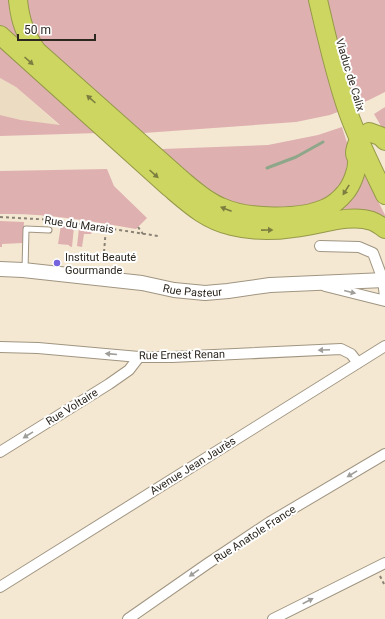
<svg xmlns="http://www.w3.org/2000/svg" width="385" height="619" font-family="Roboto,sans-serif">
  <rect width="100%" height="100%" fill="#f4e8d3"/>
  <path fill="#ecdcc1" d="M0,78l16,9 44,39 -39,-6 -21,-5z"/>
  <path fill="#dfb0b0" d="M0,0h9c0,26 11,38 26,57l-35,-29z
    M26,0h359v92l-16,8 -39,15 -34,7 -152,11 -102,-89 -9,-13z
    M0,45l99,88 -99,3v-21l21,5 39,5 -44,-38 -16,-9z
    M385,107v26l-11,-19z
    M342,127l7,22 -4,30 -8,13 -11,9 -18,5 -29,2 -27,-2 -25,-5 -50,-35 -15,-17 106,-4 50,-10z
    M107,169l7,17 33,32 -11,11c-45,-8 -90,-16 -136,-15v-43z
    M363,171l22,44v5l-55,-5z
    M0,221l24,1 -1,21 -21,1v3h-2z
    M61,225l13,2 -2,20 -3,-1v-1l-11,-1z
    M79,228l14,2 -2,4h-7l-2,13 -5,-1z"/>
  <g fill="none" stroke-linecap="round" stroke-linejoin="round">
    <path stroke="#8ea689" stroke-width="3" d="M267,168l29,-11 27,-15"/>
    <g stroke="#a09581" stroke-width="7">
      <path id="lane" d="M25,270l1,-41 23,1"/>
    </g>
    <g stroke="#a09581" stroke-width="12">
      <path id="street" d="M320,246l39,1 14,6 10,27 2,17
        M325,286l60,15
        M0,347l38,1 101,9h33l169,-8 10,5 7,9
        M0,452l109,-68 20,-14 10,-13
        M0,587l385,-241
        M128,619l79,-55 63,-42 115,-68
        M273,619l112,-56"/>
    </g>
    <g stroke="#a09581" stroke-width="16">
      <g id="secondary">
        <path id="s1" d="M0,269l23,1 119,13 32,7 31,3 23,-2 42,-6 115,-5"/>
      </g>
    </g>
    <g stroke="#959949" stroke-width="20">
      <path id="highway" d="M18,0c2,20 7,35 19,51l144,128c12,10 25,22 40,28 26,12 79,13 105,1 7,-3 14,-9 19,-15 7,-8 13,-24 12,-34 -1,-3 -2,-3 -2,-6 0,-5 3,-10 4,-15
        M318,0c9,38 17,75 30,112 10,28 24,56 37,83
        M0,35l170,153c20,17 36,32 62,38 20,5 41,5 61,2 24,-2 56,-15 79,-7 5,2 9,5 13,8
        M369,132l11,4 5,5"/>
    </g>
    <path stroke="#898173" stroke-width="2" stroke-dasharray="3 3" stroke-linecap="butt" d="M0,217l55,3 103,16
      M138,227l5,7
      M104,252l2,-24
      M380,576l5,10"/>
    <use href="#lane" stroke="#fff" stroke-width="5"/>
    <use href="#street" stroke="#fff" stroke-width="10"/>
    <use href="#secondary" stroke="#fff" stroke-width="14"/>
    <use href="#highway" stroke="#cdd660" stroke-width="18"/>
  </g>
  <defs><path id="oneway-solid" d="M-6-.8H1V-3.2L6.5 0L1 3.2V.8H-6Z"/></defs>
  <g fill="#7c7e40">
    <use href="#oneway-solid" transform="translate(29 61) rotate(42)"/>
    <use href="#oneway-solid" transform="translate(91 99) rotate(-138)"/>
    <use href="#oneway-solid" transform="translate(154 174) rotate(42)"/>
    <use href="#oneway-solid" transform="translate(346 190) rotate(122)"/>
    <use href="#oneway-solid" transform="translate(226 209) rotate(-159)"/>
    <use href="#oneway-solid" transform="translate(267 230) rotate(-1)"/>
  </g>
  <g fill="#a09e9a">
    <use href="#oneway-solid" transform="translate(350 292) rotate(14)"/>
    <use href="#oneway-solid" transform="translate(324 350) rotate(177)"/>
    <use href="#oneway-solid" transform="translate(111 354) rotate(-175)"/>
    <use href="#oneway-solid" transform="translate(28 435) rotate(148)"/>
    <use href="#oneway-solid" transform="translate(352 474) rotate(149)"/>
    <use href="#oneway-solid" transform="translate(194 573) rotate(145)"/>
    <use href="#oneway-solid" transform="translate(308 601) rotate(-27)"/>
  </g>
  <circle fill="#7564de" stroke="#fff" stroke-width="1.5" cx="57" cy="263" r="4"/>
  <g text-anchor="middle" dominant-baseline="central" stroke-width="4" stroke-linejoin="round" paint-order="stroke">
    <g font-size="11" fill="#2c271f" stroke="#fff">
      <text transform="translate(350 75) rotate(73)">Viaduc de Calix</text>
      <text transform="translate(79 225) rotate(8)">Rue du Marais</text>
      <text stroke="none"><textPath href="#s1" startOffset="194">Rue Pasteur</textPath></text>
      <text transform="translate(182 355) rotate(-1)">Rue Ernest Renan</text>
      <text transform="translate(72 407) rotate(-32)">Rue Voltaire</text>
      <text transform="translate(193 466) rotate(-32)">Avenue Jean Jaurès</text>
      <text transform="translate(255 534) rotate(-33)">Rue Anatole France</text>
    </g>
    <g font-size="11" fill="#2c271f" stroke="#fff" text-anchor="start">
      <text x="65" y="257">Institut Beauté<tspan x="65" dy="13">Gourmande</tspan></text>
    </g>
  </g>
  <path d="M18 34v6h77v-6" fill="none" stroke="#2c271f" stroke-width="2"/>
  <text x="24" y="34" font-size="12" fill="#2c271f" stroke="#ffffff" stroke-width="3" paint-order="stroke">50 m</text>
</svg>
